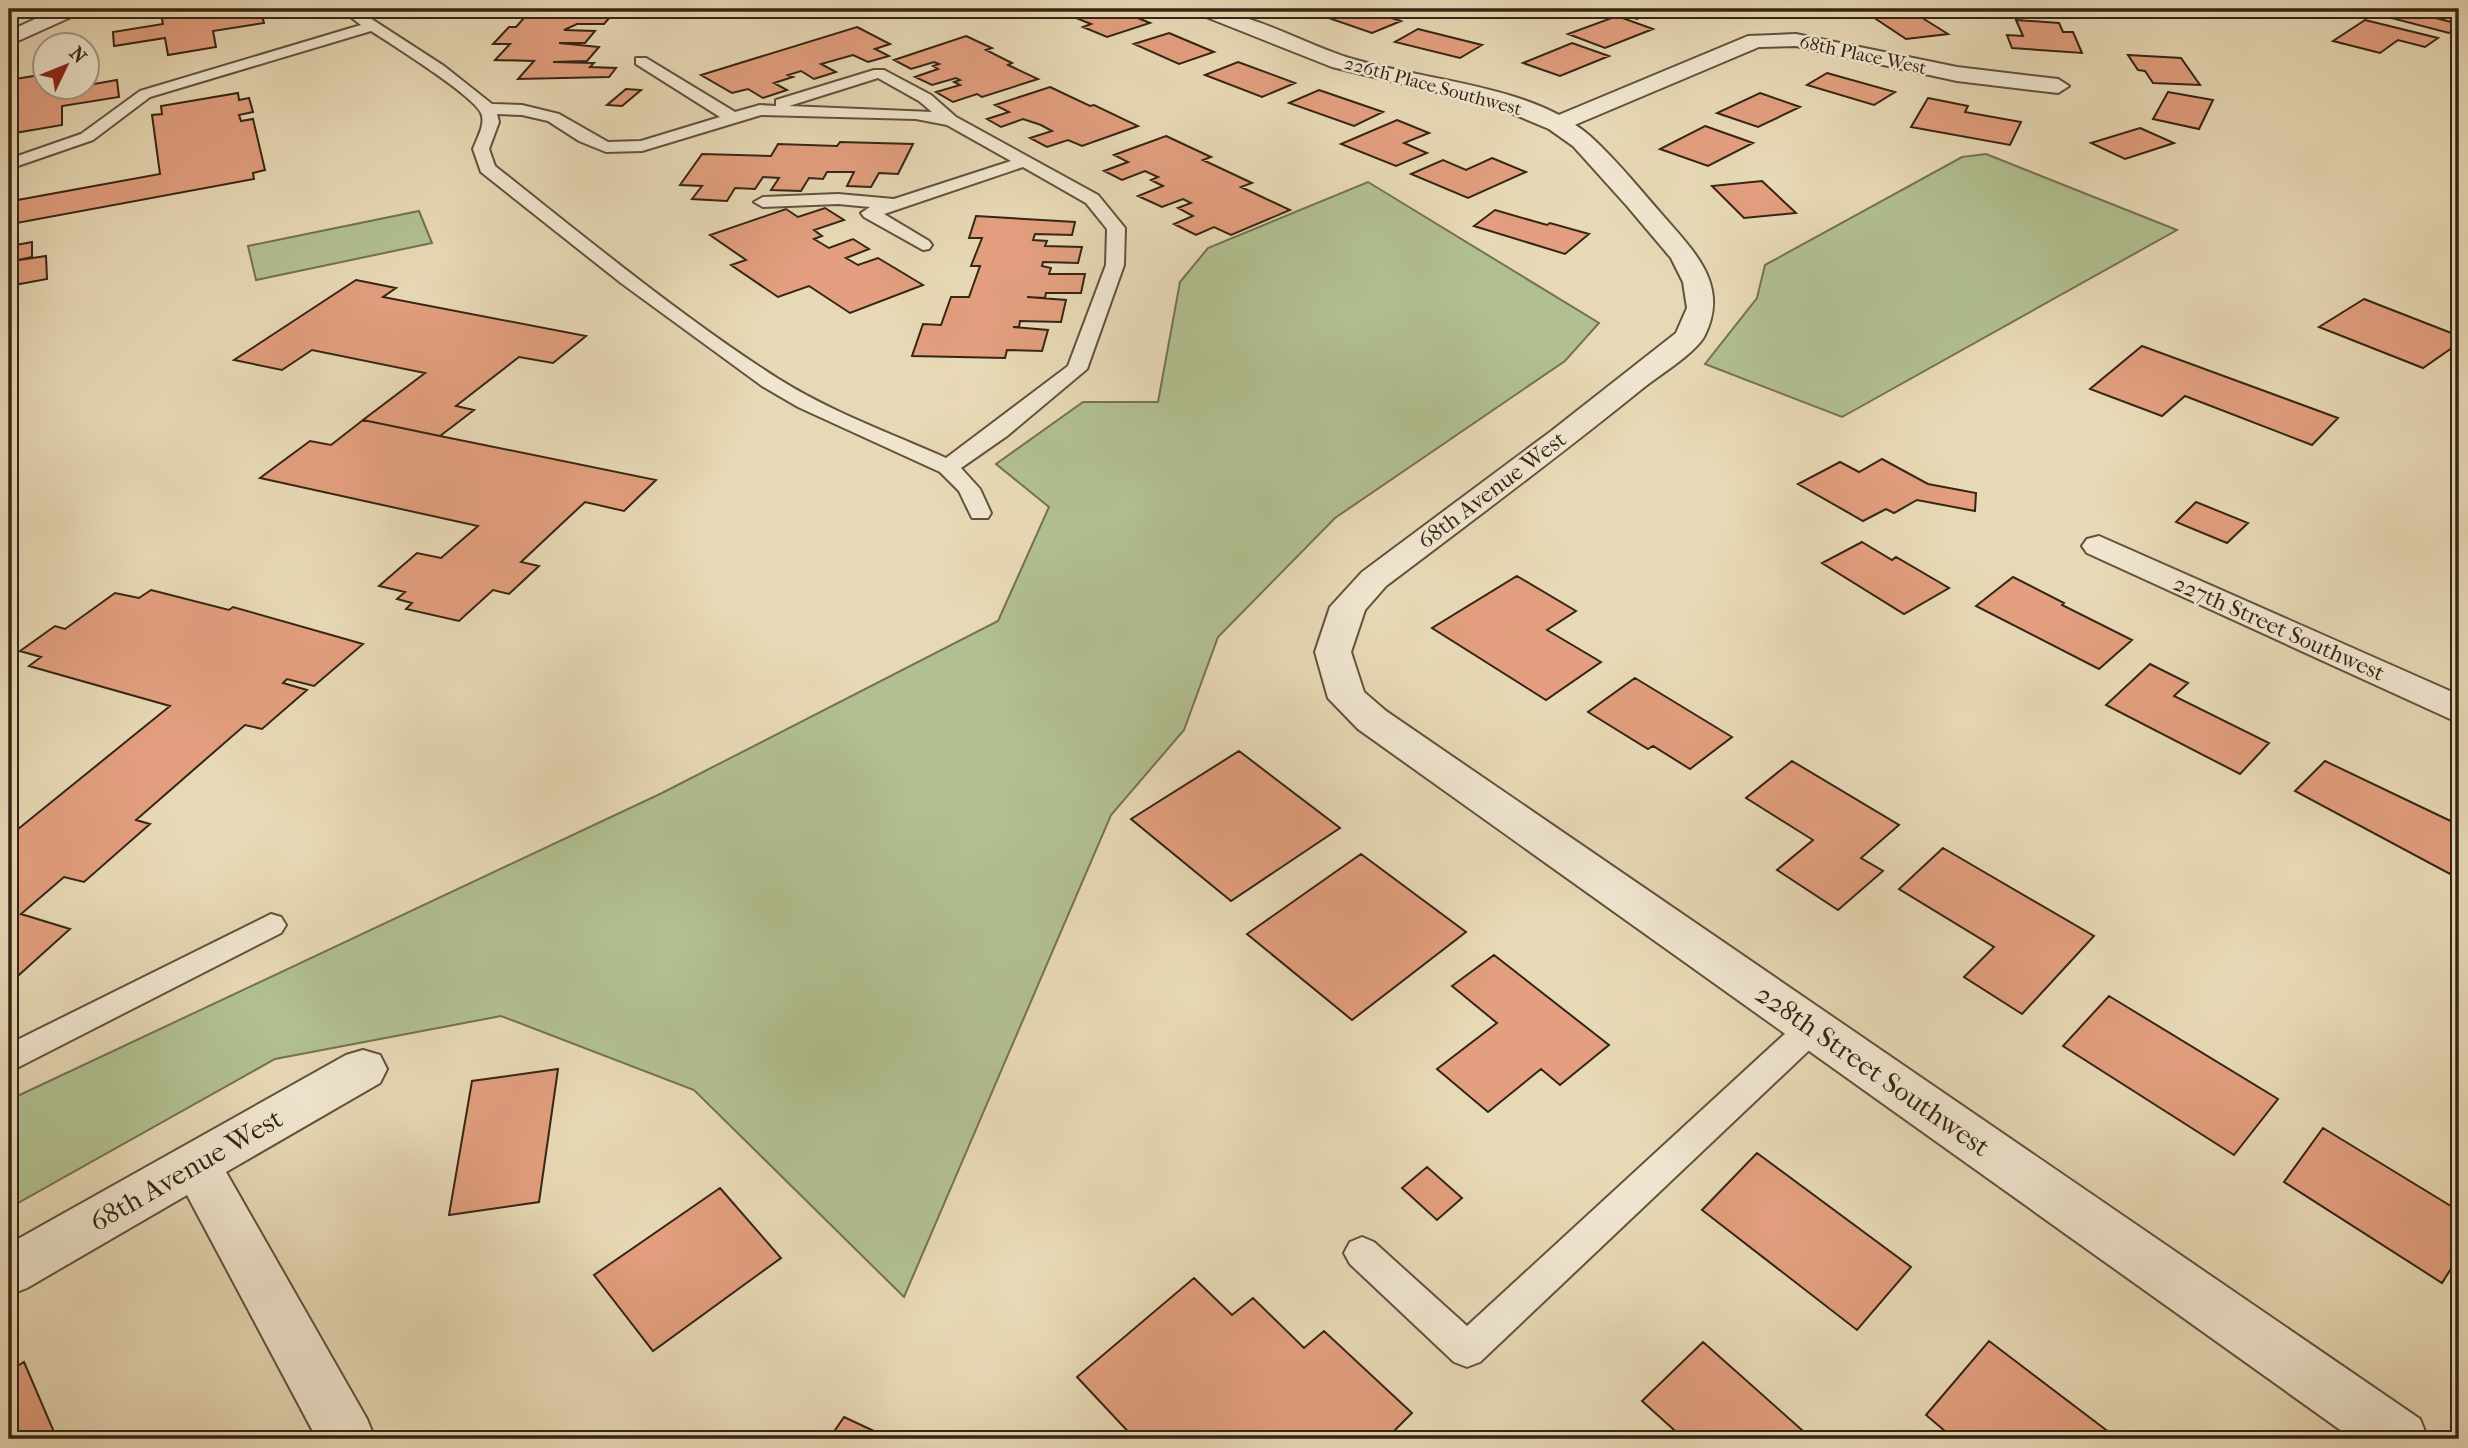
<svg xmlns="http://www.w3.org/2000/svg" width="2468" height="1448" font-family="'IM FELL French Canon',serif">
  <rect width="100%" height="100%" fill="#e8d9b6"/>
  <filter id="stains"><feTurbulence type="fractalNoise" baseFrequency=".00286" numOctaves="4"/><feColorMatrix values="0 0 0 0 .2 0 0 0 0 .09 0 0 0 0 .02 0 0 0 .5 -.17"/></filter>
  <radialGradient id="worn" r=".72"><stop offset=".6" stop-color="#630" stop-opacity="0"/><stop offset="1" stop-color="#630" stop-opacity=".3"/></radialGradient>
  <path fill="#b2c091" stroke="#747252" stroke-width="2" d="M1986,154l191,76 -335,187 -137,-53 52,-66 8,-33 197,-108z
    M1368,182l231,141 -34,38 -230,157 -117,119 -34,93 -73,85 -207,482 -210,-207 -193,-74 -226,43 -266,149v-108l653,-307 336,-172 51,-114 -53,-43 87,-62h75l22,-120 28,-34z
    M419,211l13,32 -176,37 -8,-34z"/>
  <path fill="#e39f7f" stroke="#352514" stroke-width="2" d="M160,9h48l2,8 50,-8 4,14 -51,8 3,16 -48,8 -3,-17 -51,8 -1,-14 50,-8z
    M979,9h51l-31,9z
    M1095,9h21l34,14 -43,14 -24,-10 8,-3 -20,-8z
    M1331,9h33l37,12 -29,12 -55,-19z
    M1605,9h42l8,2 -18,8z
    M1908,9l40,25 -42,5 -39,-26z
    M2386,9h59l-13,8 27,7v3l-10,6 -73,-19z
    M531,10l59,1 -4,4 25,1 -7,8h-27l-13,6 31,1 -10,12h-26l40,4 -12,14 -34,1 41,1 -4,4 26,1 -7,9 -91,2 16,-18 -39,-1 15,-16h-17l16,-17h7z
    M1617,16l36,13 -48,19 -37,-14z
    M2016,20l43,3 4,9h10l9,21 -70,-5 -5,-13 16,1z
    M2365,20l73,18 -13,9 -27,-7 -18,13 -47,-12z
    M857,27l33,17 -15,5 14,7 -21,6 -15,-7 -32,9 15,8 -22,7 -13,-8 -13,4 5,2 -19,6 13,7 -24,8 -15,-9 -16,4 -31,-18z
    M1418,29l64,16 -22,13 -65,-16z
    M1169,33l45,19 -35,12 -45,-20z
    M966,36l26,12 -6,2 26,13 -4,2 30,14 -56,18 -5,-3 -24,8 -17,-10 24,-7 -6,-3 6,-2 -4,-2 -24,7 -17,-8 23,-8 -5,-3 6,-2 -5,-2 -23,7 -17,-9z
    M1572,43l37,13 -49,20 -37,-13z
    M2128,55l53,3 19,27 -47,-2 -8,-12 -7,-1z
    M1238,62l57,21 -33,14 -57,-22z
    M1827,73l68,19 -21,13 -67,-20z
    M46,74v14l15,1 27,-1v-3l29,-5 2,17 -57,9v19l-53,9v-54z
    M1050,87l40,19 4,-1 44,21 -56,20 -14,-6 -21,7 -17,-9 22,-7 -11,-6 -18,-6 -22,8 -14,-8 22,-7 -14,-7z
    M626,89l15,1 -19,16 -15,-1z
    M1319,90l64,22 -29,14 -65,-23z
    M2168,92l45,8 -14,29 -46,-10z
    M238,93l1,7 10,-2 4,14 -14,3 2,6 12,-2 12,51 -12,3 1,6 -243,45v22l21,-4v15l-19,4 33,-5 1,23 -38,7v-89h3v4l148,-27 -8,-59 10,-1 -1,-8z
    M1760,93l40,14 -42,20 -41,-14z
    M1928,98l40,8 -3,6 56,10 -11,23 -99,-18z
    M1397,120l32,13 -25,10 23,10 -31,13 -55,-22z
    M1705,126l48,17 -45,23 -48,-17z
    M2140,128l34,15 -49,16 -34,-16z
    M1166,136l45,21 -8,3 49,23 -11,4 49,23 -59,25 -17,-8 -18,8 -22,-11 19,-8 -15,-8 13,-5 -8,-4 -21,8 -24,-11 25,-10 -12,-6 7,-3 -13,-6 -23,9 -18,-9 24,-9 -14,-7z
    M840,142l73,2 -15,30 -19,-1 -8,14 -24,-1 7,-14h-27l-4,7 -14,-1 -8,13 -30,-1 8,-12 -16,-1 -8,12 -20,-1 -8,13 -35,-2 10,-13 -22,-1 22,-31 69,2 7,-12 59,2z
    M1492,158l34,14 -58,26 -57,-24 32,-14 23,10z
    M1762,181l34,32 -52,5 -32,-32z
    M825,208l19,12 -30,10 8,6 -8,3 15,9 24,-9 16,10 -23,9 12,7 20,-7 45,27 -73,28 -41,-27 -31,11 -47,-32 15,-5 -36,-25 76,-26 12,8z
    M1495,210l52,15 3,-2 39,11 -24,20 -91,-28z
    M976,216l99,6 -3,13 -37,-1 -2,6 14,1 -2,5 37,1 -4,16 -35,-1 -1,4 9,2 -2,6h36l-4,19h-35l-1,5 -18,-1 39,3 -5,22 -41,-1 -1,6h-6l35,3 -6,21 -35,-1 -2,8 -93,-2 11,-32 18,1 10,-28h18l11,-31h-9l11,-28h-13z
    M356,280l40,8 -13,9 203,39 -33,27 -34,-6 -63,49 18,4 -34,26 -77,-16 62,-47 -113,-23 -30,20 -48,-10z
    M2364,299l95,37v7l-36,25 -104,-41z
    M2142,346l196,72 -26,27 -127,-49 -23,20 -72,-27z
    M363,420l77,16 216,44 -32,31 -39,-9 -64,60 18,4 -30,28 -16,-4 -34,31 -53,-12 6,-6 -15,-4 8,-7 -26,-6 38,-33 24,5 37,-32 -218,-48 50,-37 21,4z
    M1882,459l46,25 48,9 -1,18 -58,-11 -23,13 -8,-4 -23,12 -65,-37 42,-22 19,10z
    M2196,502l52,21 -21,20 -51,-21z
    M1862,542l30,18 4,-3 53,31 -45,26 -82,-51z
    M1517,576l59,35 -29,19 54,32 -55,38 -114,-72z
    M2013,577l51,26 -2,2 70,35 -33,29 -123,-63z
    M151,590l78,20 4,-3 130,37 -49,42 -27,-7 -4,4 24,7 -45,39 -17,-4 -109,95 14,4 -66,58 -20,-5 -43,37 49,15 -61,55v-151l3,1 158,-128 -141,-40 12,-9 -21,-6 35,-25 10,3 50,-36 24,5z
    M2150,664l38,19 -14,13 95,47 -29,31 -134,-69z
    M1635,678l97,59 -42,32 -37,-23 -5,3 -60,-37z
    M1239,751l101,77 -109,73 -100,-82z
    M1792,761l107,64 -38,33 22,13 -45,39 -61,-40 36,-30 -67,-42z
    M2325,761l134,64v38l-9,11 -155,-83z
    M1943,848l151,88 -72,78 -58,-37 30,-30 -95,-58z
    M1361,854l105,78 -114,88 -105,-86z
    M1494,955l115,90 -49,40 -19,-16 -53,43 -51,-43 60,-46 -45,-37z
    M2109,996l169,103 -44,56 -171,-109z
    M558,1069l-19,133 -90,13 23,-134z
    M2323,1128l136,83v45l-17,27 -158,-101z
    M1757,1153l154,114 -54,63 -155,-120z
    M1427,1167l35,31 -25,22 -35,-32z
    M720,1188l61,70 -128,93 -59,-76z
    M1194,1278l38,37 21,-17 51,50 20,-17 88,82 -26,26h-251l-58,-62z
    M1989,1341l129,98h-168l2,-2 -26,-22z
    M1703,1342l109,97h-128l-42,-38z
    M24,1362l33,77h-48v-68z
    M844,1417l47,22h-62z"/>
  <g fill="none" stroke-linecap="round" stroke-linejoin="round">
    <g stroke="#62523c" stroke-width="4">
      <path id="service" d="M340,9h16l88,57 48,38 30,1 37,9 49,28 33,-1 79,-24 -84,-53v-6h10l89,54 25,-7 16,1v-6l98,-30h10l47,25 25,22 142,78 27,33 -1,37 -37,104 -80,67 -46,32 19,21 11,24 -3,5h-16l-13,-27 -19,-19 -142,-65 -36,-21 -141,-103 -140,-111 -8,-23c4,-11 13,-25 8,-36 -8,-18 -90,-69 -110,-82l-221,66 -57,43 -84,29v-10l72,-25 59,-43 221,-66zM878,78l41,23 13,11 -143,-6zM497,114l25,1 26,6 31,20 27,11 36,-1 119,-36 155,4 31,6 64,36 -117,38 -56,-5 -75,3 -9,5 9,5 75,-3 32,3 -9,6 3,4 59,33 6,-1 3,-4 -3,-4 -45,-27 139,-47 63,36 21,26 -1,36 -38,101 -122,92c-56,-25 -117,-47 -169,-80 -97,-62 -192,-141 -282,-212l-6,-17 10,-27z
        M271,914l10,3 5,8 -5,8 -272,139v-28z
        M1812,1015l11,4 5,9 -5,9 -343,325 -13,5 -13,-5 -104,-98 -6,-11 6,-11 12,-5 12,5 93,84 334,-307z"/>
    </g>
    <g stroke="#62523c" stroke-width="4">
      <path id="minor" d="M1796,34l161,33 101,12 11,7 -11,7 -101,-12 -161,-35 -37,1 -194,82h-16l-4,-5 4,-5 199,-83z
        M2099,536l360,159v28l-372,-170 -5,-7 5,-7z
        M363,1050l17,5 7,14 -7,14 -154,89 141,247 8,20h-58l-130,-244 -160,93 -18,7v-51l337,-189z"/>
    </g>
    <g stroke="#62523c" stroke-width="4">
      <path id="tertiary" d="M57,9h26l-3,4 -71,32v-14z
        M1193,9c53,0 102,31 153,48 74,24 183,26 244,79 30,27 56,61 83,91 30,34 54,65 31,110 -10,17 -46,39 -62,52 -84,68 -170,132 -256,197l-21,24 -14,42 13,40 22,19 1034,708 8,20h-75l-995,-710 -30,-31 -13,-46 15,-45 32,-35 188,-140 126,-99 11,-25 -4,-26 -12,-24 -44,-52 -54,-60 -24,-17 -57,-24 -160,-38 -136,-54z"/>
    </g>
    <use href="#service" fill="#f0e6d0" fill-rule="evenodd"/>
    <use href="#minor" fill="#f0e6d0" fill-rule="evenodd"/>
    <use href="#tertiary" fill="#f0e6d0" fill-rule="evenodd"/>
  </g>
  <g text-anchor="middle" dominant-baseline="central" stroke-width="5" stroke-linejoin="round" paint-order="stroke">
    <g font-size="19" fill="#352514" stroke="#f0e6d0">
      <text transform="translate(1863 55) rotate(12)">68th Place West</text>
      <text transform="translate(1433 86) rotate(15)">226th Place Southwest</text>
    </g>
    <g font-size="23" fill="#352514" stroke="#f0e6d0">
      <text transform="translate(1492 490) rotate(-37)">68th Avenue West</text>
      <text transform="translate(2279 628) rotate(24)">227th Street Southwest</text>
    </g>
    <g font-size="28" fill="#352514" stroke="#f0e6d0">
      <text transform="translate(1873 1070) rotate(35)">228th Street Southwest</text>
      <text transform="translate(186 1170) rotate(-30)">68th Avenue West</text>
    </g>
  </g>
  <rect width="2468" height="1448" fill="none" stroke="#e8d9b6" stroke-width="35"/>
  <rect x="10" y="10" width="2447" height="1427" fill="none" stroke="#352514" stroke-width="3.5"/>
  <rect x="18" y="18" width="2433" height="1413" fill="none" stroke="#352514" stroke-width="2"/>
  <g transform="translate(66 66) rotate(47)"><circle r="33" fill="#f0e6d0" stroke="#a59985" stroke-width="2"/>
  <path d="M0-5L12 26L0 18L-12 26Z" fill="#8f2418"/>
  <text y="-10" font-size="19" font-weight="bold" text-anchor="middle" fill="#352514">N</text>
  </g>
  <rect width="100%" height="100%" filter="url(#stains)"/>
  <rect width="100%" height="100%" fill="url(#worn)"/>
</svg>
